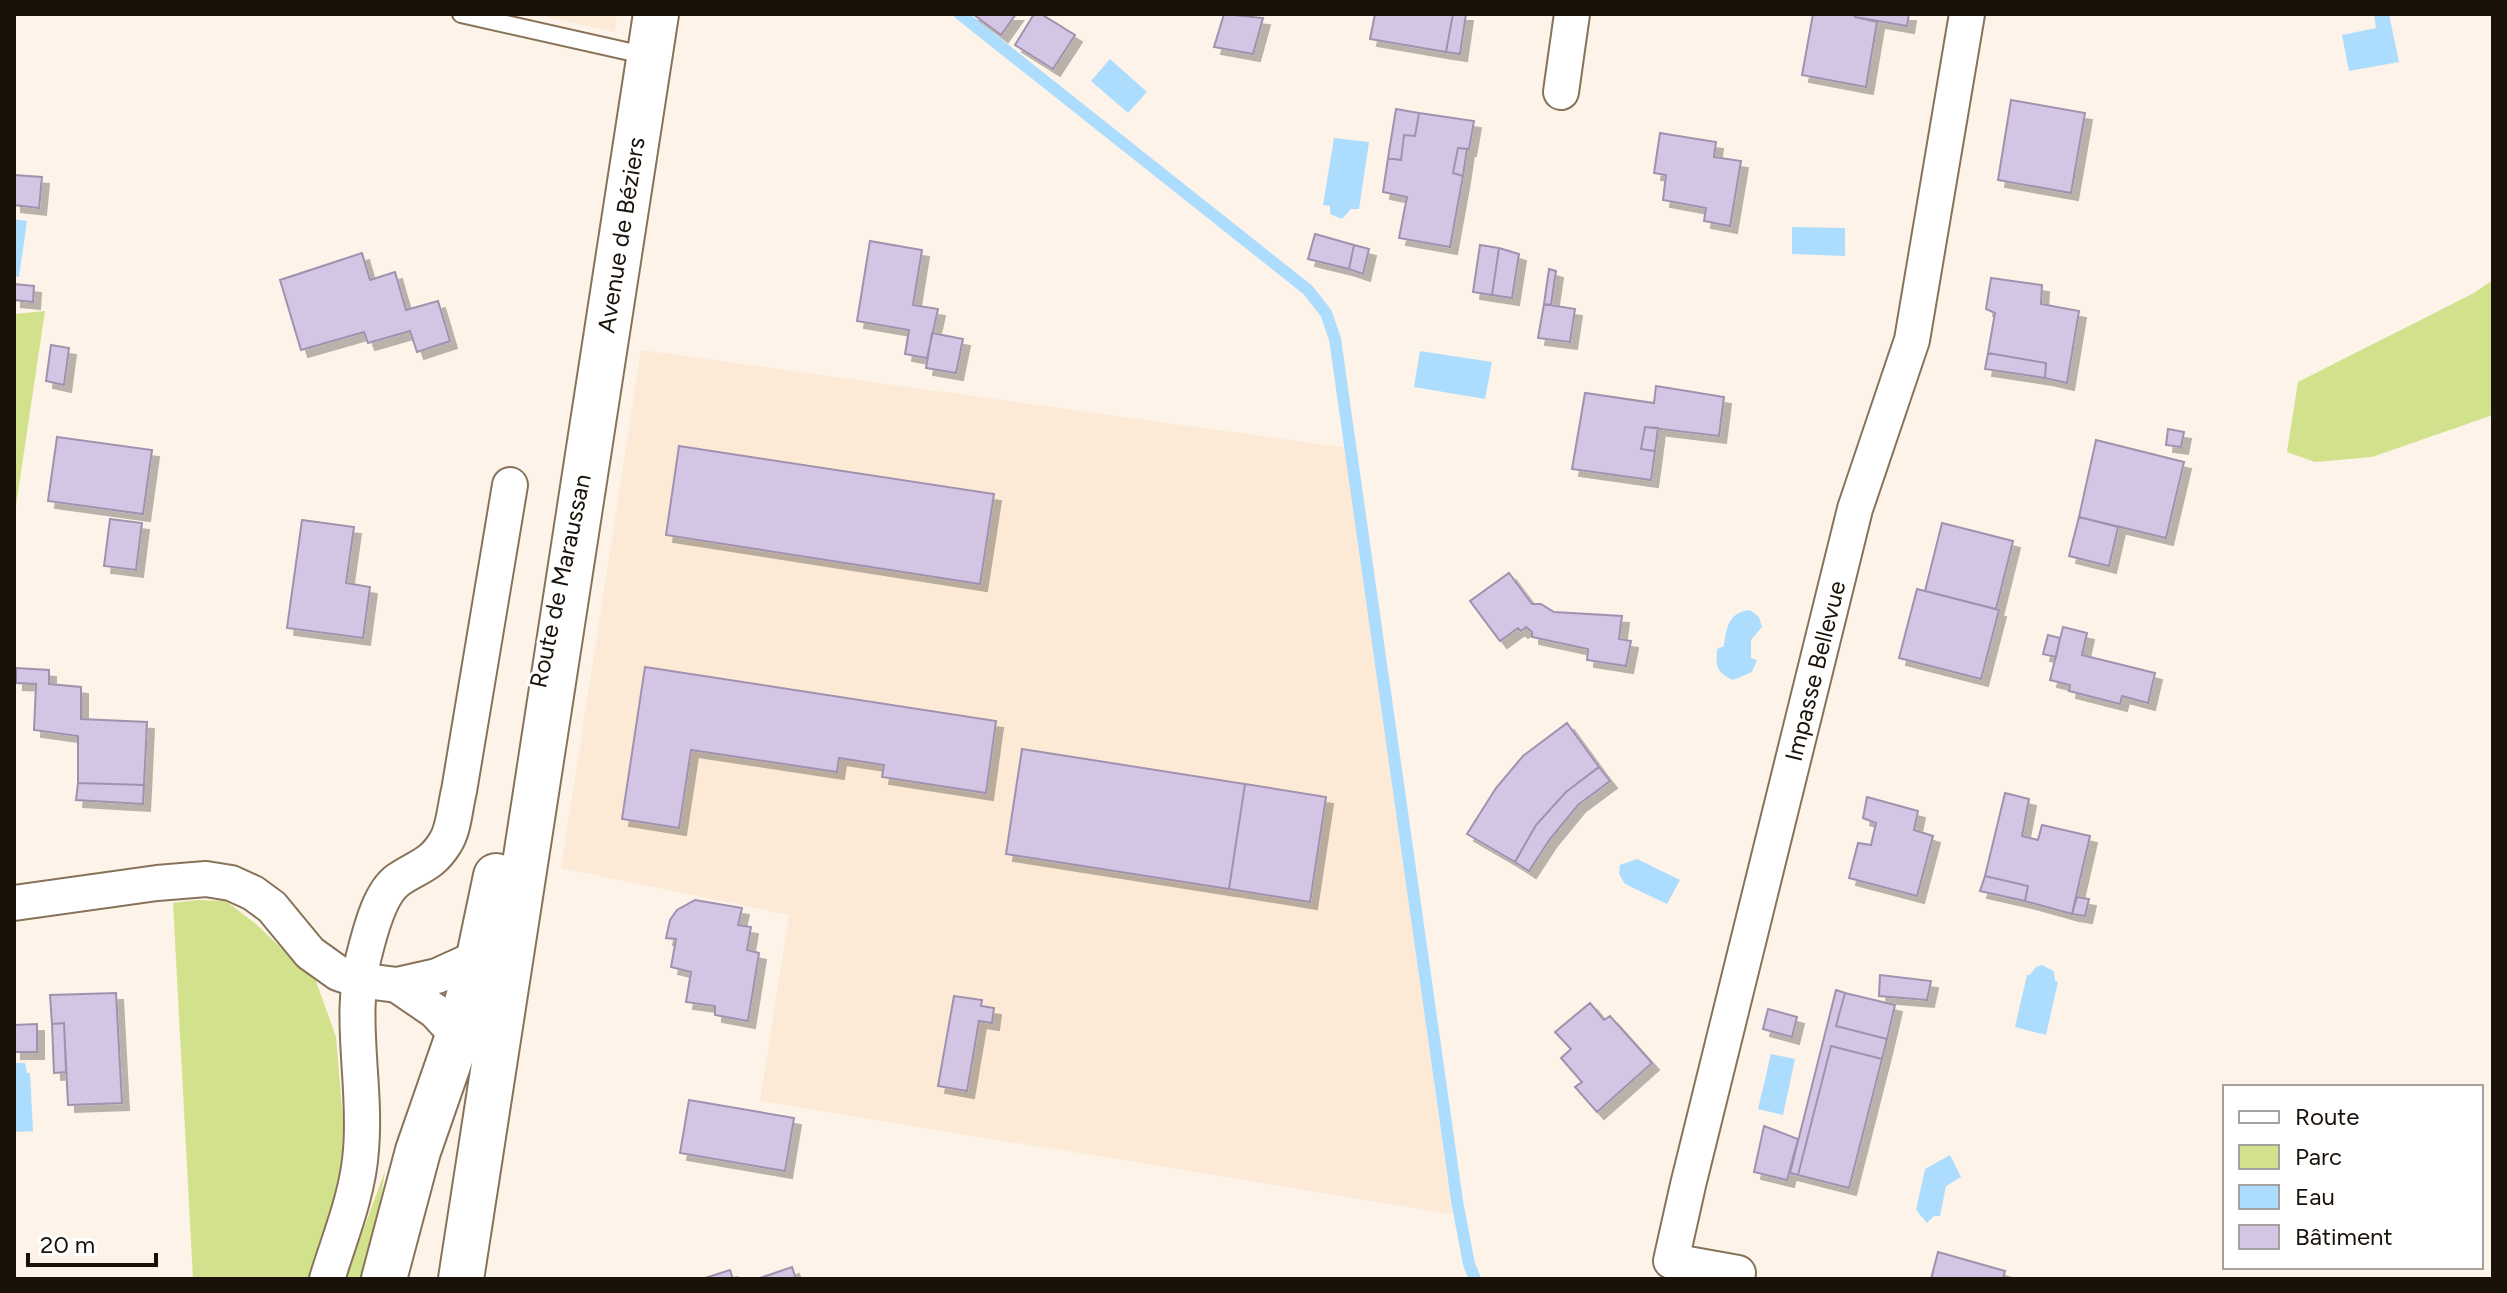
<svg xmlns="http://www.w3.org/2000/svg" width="2507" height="1293" font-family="Figtree,sans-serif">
  <defs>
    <filter id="shadow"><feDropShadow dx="7" dy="7" stdDeviation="0" flood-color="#0004"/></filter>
  </defs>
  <rect width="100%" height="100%" fill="#fdf3e8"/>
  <path fill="#fcead6" d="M534,14h83l-2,18z
    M641,350l706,98 105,766 -692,-113 29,-186 -228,-47z"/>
  <path fill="#d2e28c" d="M2493,280v135l-121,42 -57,5 -28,-10 11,-70 176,-89z
    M45,311l-31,208v-205z
    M196,900l30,1 30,23 60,57 20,56 7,83 -1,48 -29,111h-120l-20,-376z
    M385,1171l-17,108h-23z"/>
  <path fill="#adddfe" d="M2389,14l10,48 -50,9 -7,-36 34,-7 -2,-13z
    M1110,59l37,33 -19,21 -37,-32z
    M1334,138l35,4 -10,67h-8l-9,10 -12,-5v-8l-7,-1z
    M14,219l13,2 -8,56 -5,-1z
    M1792,227l53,1v28l-53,-2z
    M1420,351l72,11 -7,37 -71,-12z
    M1750,610l9,7 3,10 -11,13v18l6,2 -5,12 -19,8c-17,-8 -17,-13 -16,-31l7,-3c3,-20 4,-33 26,-36z
    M1637,859l43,21 -13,24 -42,-20 -6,-10 1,-9z
    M2042,965l12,6 1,10 3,1 -12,53 -31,-8 12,-52h3l6,-8z
    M1771,1054l24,5 -12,56 -25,-6z
    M14,1063h11l2,10h3l3,58 -19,1z
    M1950,1155l11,22 -15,9 -6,30h-6l-7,7 -11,-13 9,-41z"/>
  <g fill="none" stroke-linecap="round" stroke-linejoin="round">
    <path stroke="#adddfe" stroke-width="12" d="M960,14l348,276 18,23 9,26 122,862 12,63 6,15"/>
  </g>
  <path fill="#d4c5e4" stroke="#a092ae" stroke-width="2" filter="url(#shadow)" d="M973,14h43l-15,21z
    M1034,14h7l34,21 -22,34 -38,-24z
    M1224,14l39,4 -10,36 -39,-7z
    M1375,14h78l-7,38 -76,-13z
    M1453,14h13l-6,40 -14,-2z
    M1813,14h42v3l22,5 -11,65 -64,-12z
    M1855,14h54l-2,12 -52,-9z
    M2011,100l74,13 -14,80 -73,-13z
    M1396,109l23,4 -4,23 -11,-1 -3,25 -13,-2z
    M1419,113l55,8 -5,28 -11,-1 -5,25 10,3 -13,71 -51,-9 8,-41 -24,-5 5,-34 13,2 3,-25 11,1z
    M1660,133l56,9 -2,15 27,4 -11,65 -26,-5 2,-13 -43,-8 3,-25 -12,-2z
    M1458,148l9,1 -4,27 -10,-3z
    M14,175l28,2 -3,31 -25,-3z
    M1315,234l39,11 -5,24 -41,-10z
    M870,241l52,9 -9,55 25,4 -11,49 -22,-4 4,-24 -52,-9z
    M1354,245l15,4 -6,25 -14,-5z
    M1480,245l19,3 -7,47 -19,-3z
    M1499,248l20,6 -7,44 -20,-3z
    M362,253l8,27 25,-8 11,38 32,-9 12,40 -33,11 -7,-21 -42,12 -4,-11 -63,18 -21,-70z
    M1549,269l7,2 -5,34 -7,-1z
    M1991,278l51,7 -1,19 38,7 -12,72 -22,-5 1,-15 -58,-10 7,-40 -9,-4z
    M14,284l20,2 -1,16 -19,-2z
    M1544,304l31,5 -5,33 -32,-4z
    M932,333l31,6 -7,34 -30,-5z
    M51,345l18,3 -5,37 -18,-4z
    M1988,353l58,10 -1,15 -60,-9z
    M1656,386l68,11 -5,39 -74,-9 -4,22 14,2 -4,29 -79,-11 13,-76 69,10z
    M1645,427l13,1 -3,23 -14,-2z
    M2168,429l16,3 -3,15 -15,-2z
    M57,437l95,13 -9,64 -95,-13z
    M2096,440l88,22 -18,76 -87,-21z
    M679,446l315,48 -14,90 -314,-49z
    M2079,517l39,10 -9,39 -40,-10z
    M110,519l32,4 -6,47 -32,-4z
    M302,520l52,7 -8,56 24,4 -7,51 -76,-10z
    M1942,523l71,18 -17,68 -71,-18z
    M1509,573l23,31h9l13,8 68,4 -3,23 12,2 -5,25 -39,-6 1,-11 -56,-12v-5l-6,-5 -5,4 -3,-3 -18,13 -30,-40z
    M1917,589l82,21 -18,69 -82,-21z
    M2063,627l24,6 -5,22 73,18 -7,30 -26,-7 -2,8 -51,-13 1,-6 -20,-5z
    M2048,635l12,3 -4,19 -13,-3z
    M645,667l351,54 -10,72 -104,-16 2,-12 -45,-7 -2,14 -146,-22 -12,78 -57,-9z
    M16,668l33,2v14l32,3v32l66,3 -3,63 -66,-2v-47l-44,-6 2,-46 -20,-1z
    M1567,723l32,44 -33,25 -30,33 -21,37 -48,-28 29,-46 27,-32z
    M1022,749l223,35 -16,105 -223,-35z
    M1599,767l11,14 -32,24 -28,34 -21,32 -14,-9 21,-37 30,-33z
    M78,783l66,2 -1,19 -67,-4z
    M1245,784l81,13 -16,105 -81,-13z
    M2005,793l24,6 -7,37 16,4 4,-15 48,11 -18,78 -47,-13 3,-15 -43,-10z
    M1867,797l51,14 -4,19 19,6 -16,60 -68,-18 9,-35 13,2 5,-22 -13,-5z
    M1985,876l43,10 -3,15 -45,-10z
    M2077,897l12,2 -4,17 -13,-2z
    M695,900l47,8 -4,17 13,2 -4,23 12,3 -11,68 -33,-6v-9l-29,-4 5,-30 -20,-5 5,-28 -10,-1 4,-18 7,-10z
    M1880,975l51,6 -4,19 -48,-4z
    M1836,990l9,3 -9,33 51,13 -5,20 -51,-13 -33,129 -8,-2z
    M116,993l6,110 -54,2 -4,-82 -12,1 -2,-29z
    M1845,993l50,12 -8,34 -51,-13z
    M954,996l28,4 -1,6 13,2 -2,15 -13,-2 -12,70 -29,-5z
    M1590,1003l14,17 6,-4 42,47 -55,49 -22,-25 7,-5 -21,-24 10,-9 -16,-17z
    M1768,1009l29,8 -5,20 -29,-8z
    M64,1023l2,49 -12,1 -2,-49z
    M37,1024v28h-23v-27z
    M1831,1046l51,13 -33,129 -51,-13z
    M689,1100l105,18 -9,53 -105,-18z
    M1764,1126l34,13 -11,41 -33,-8z
    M1938,1252l67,19 -2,8h-72z
    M792,1267l4,12 -36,-1z
    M730,1270l3,9h-31z"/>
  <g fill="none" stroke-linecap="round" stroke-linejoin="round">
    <g stroke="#88735a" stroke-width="20">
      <path id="lane" d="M461,14l187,42"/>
    </g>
    <g stroke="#88735a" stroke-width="38">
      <path id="street" d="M1561,92l11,-78
        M14,903l143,-20 49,-4 25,4 22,10 19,14 38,46 28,20 20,7 39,5
        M458,1036l-23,-25 -38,-26 40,-9 42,-19
        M1738,1273l-67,-12 17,-76 167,-676 57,-169 55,-326
        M327,1279c13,-42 31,-85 34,-129 6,-70 -15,-136 6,-206 5,-19 14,-52 31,-64 20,-14 33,-14 47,-37 9,-13 10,-37 14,-52l51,-306"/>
    </g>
    <g stroke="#88735a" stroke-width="48">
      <path id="secondary" d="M384,1279l34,-128 40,-115 21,-79 17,-81
        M461,1279l195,-1265"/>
    </g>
    <use href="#lane" stroke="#fff" stroke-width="16"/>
    <use href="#street" stroke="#fff" stroke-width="34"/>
    <use href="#secondary" stroke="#fff" stroke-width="44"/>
  </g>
  <g text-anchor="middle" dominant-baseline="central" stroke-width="6" stroke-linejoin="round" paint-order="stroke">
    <g font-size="24" fill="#1a1209" stroke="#fff">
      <text transform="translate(621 235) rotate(-81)">Avenue de Béziers</text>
      <text transform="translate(560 581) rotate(-78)">Route de Maraussan</text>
      <text transform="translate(1815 671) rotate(-76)">Impasse Bellevue</text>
    </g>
  </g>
  <rect width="2507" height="1293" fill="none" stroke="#1a1209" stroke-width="32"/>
  <rect x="2223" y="1085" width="260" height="184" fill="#ffffff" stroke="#a3a09d" stroke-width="2"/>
  <rect x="2239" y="1111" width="40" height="12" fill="#ffffff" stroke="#a3a09d" stroke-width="2"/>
  <text x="2295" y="1125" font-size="24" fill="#1a1209">Route</text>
  <rect x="2239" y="1145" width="40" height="24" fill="#d2e28c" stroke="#a3a09d" stroke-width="2"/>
  <text x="2295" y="1165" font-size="24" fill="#1a1209">Parc</text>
  <rect x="2239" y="1185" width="40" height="24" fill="#adddfe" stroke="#a3a09d" stroke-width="2"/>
  <text x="2295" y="1205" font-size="24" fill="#1a1209">Eau</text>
  <rect x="2239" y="1225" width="40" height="24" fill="#d4c5e4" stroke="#a3a09d" stroke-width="2"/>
  <text x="2295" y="1245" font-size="24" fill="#1a1209">Bâtiment</text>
  <path d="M28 1253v12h128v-12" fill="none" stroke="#1a1209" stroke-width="4"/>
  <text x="40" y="1253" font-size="24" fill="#1a1209" stroke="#ffffff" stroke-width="6" paint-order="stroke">20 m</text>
</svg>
